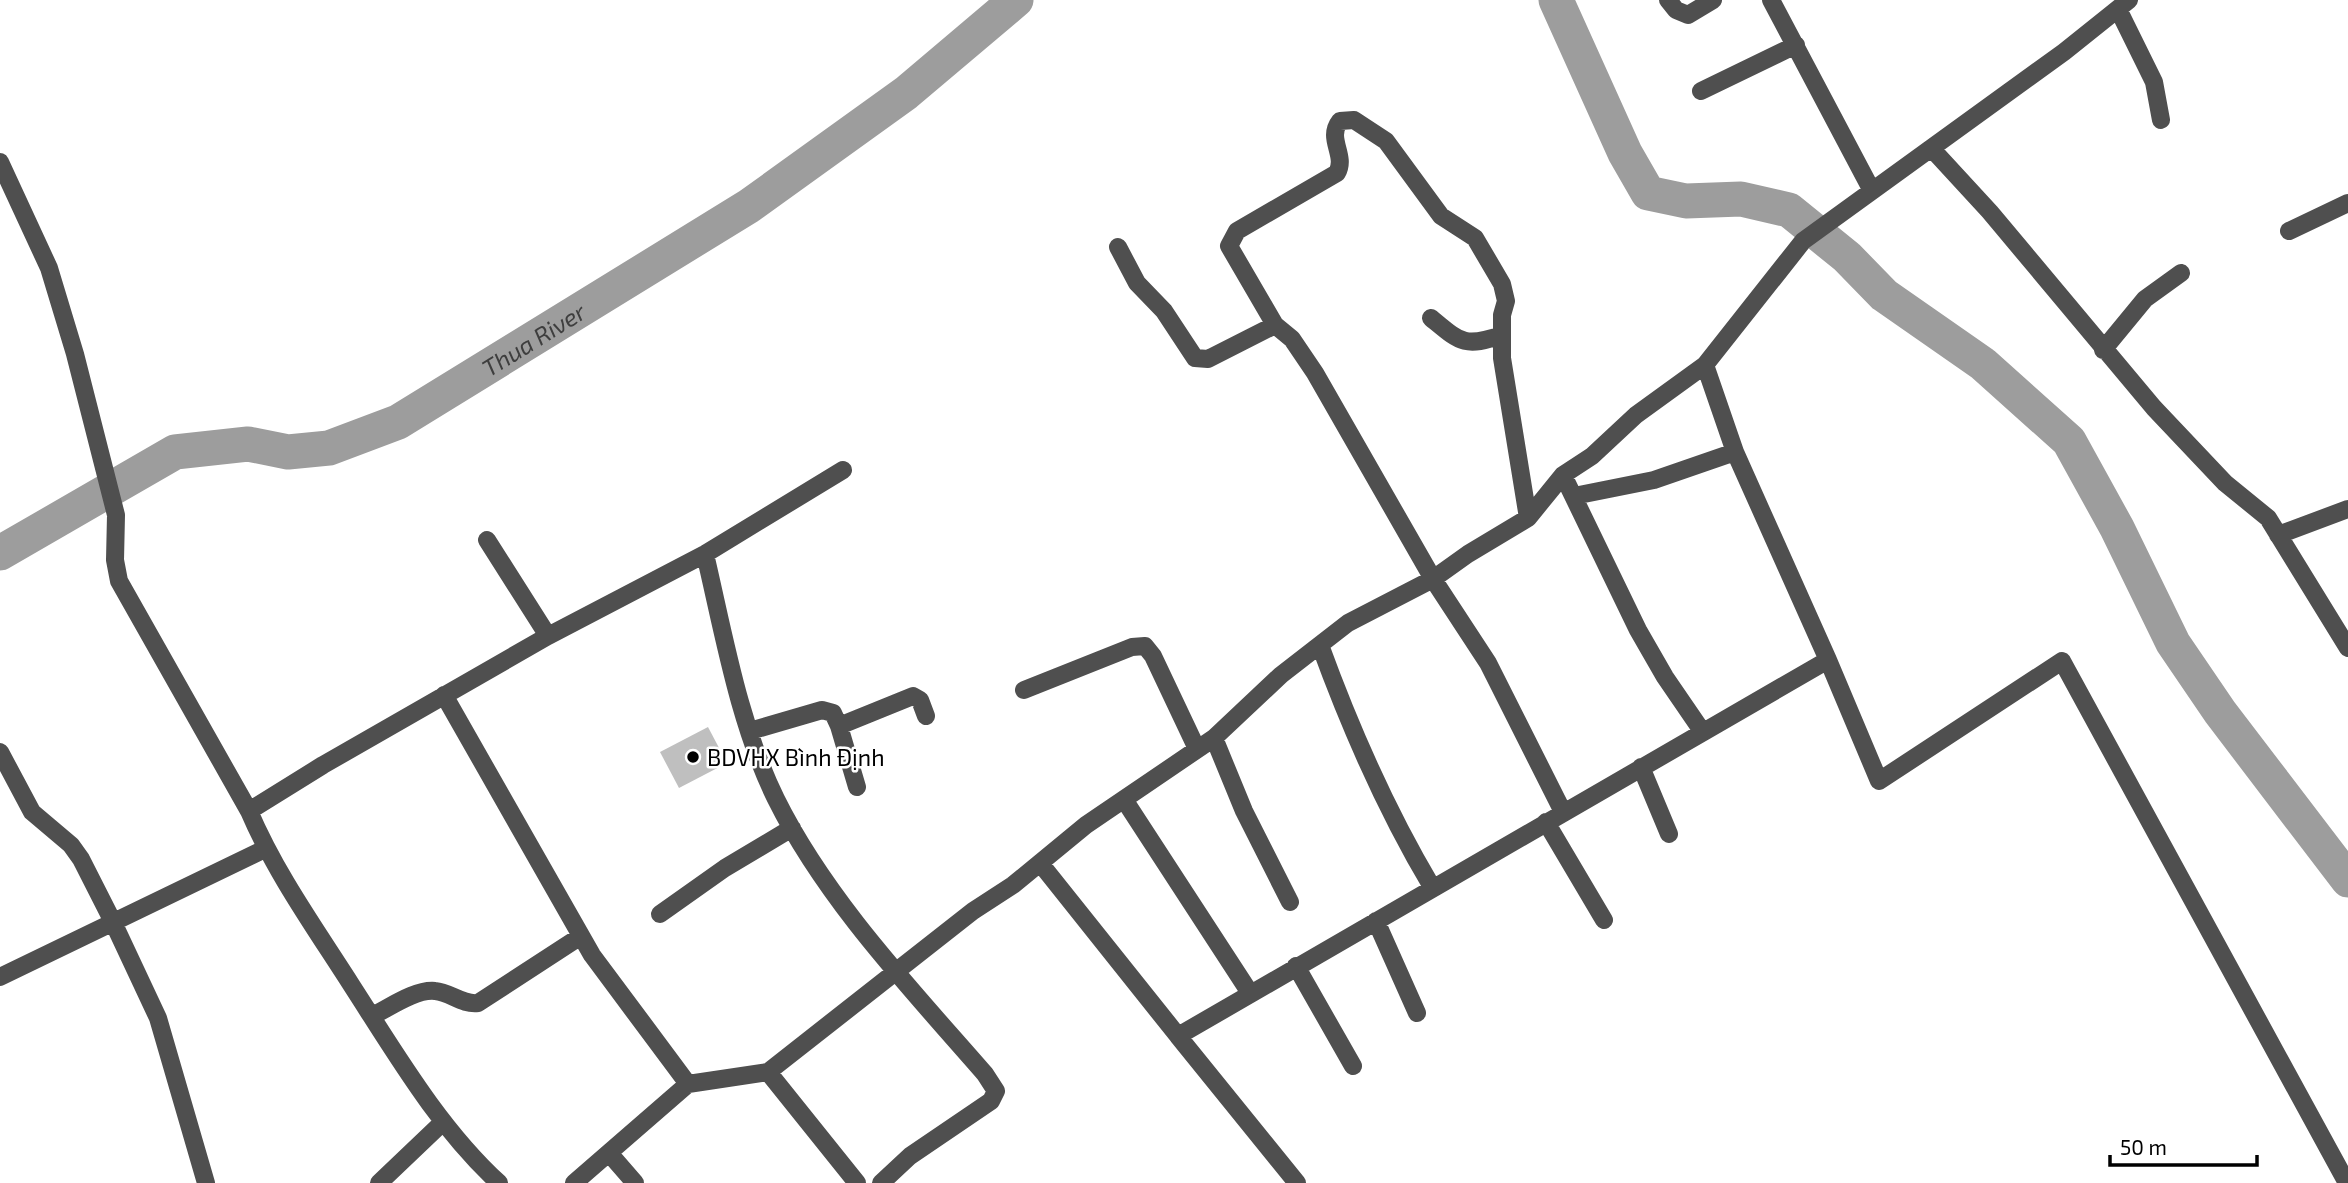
<svg xmlns="http://www.w3.org/2000/svg" width="2348" height="1183" font-family="'Exo 2',sans-serif">
  <rect width="100%" height="100%" fill="#fff"/>
  <g fill="none" stroke-linecap="round" stroke-linejoin="round">
    <g stroke="#9d9d9d" stroke-width="35">
      <path d="M1556,0l69,153 23,40 38,8 55,-2 48,11 58,47 37,38 99,69 86,77 48,87 56,115 47,69 128,168"/>
      <path id="s1" d="M0,553l175,-101 73,-8 40,8 41,-4 69,-26 351,-216 157,-113 110,-93"/>
    </g>
  </g>
  <path fill="#bfbfbf" d="M708,727l19,36 -48,25 -19,-36z"/>
  <g fill="none" stroke-linecap="round" stroke-linejoin="round">
    <path stroke="#4f4f4f" stroke-width="18" d="M1668,0l8,10 12,5 25,-15
      M1771,0l100,189
      M2118,9l36,73 7,38
      M1701,91l95,-46
      M1932,149l58,63 164,196 71,75 43,35 80,130
      M0,162l49,106 26,86 41,161 -1,45 4,21 130,230c27,63 66,117 103,175 44,68 87,142 147,197
      M2289,231l59,-28
      M1118,247l19,36 27,28 31,47 13,1 67,-34
      M1431,318c29,24 33,30 71,17
      M2103,350l42,-51 36,-26
      M1563,475l75,155 27,47 37,54
      M1574,496l80,-16 81,-28
      M1528,518l-26,-160v-43l4,-14 -4,-17 -27,-46 -34,-22 -55,-75 -32,-21 -14,1c-14,18 7,34 -3,52l-100,58 -8,15 46,79 17,14 23,34 118,206 55,84 75,149
      M2278,535l70,-26
      M487,540l61,96
      M705,554c19,81 34,170 71,245 50,101 136,191 209,275l11,17 -5,10 -81,55 -29,27
      M1320,645c31,85 66,165 112,242
      M1828,660l51,121 183,-120 285,522
      M1024,690l108,-43 13,-1 8,10 44,93
      M444,695l148,260 96,129
      M839,726l18,61
      M750,731l72,-21 11,3 6,13 74,-30 7,4 6,16
      M1214,738l30,73 46,91
      M0,752l32,60 39,33 10,14 32,63 45,96 48,165
      M1641,767l28,67
      M1125,801l125,192
      M249,811l74,-46 225,-129 157,-82 138,-84
      M1546,822l58,98
      M1040,863l138,173 650,-376 -93,-208 -30,-87
      M660,914l65,-46 67,-40
      M1376,921l41,92
      M1296,966l57,100
      M0,977l265,-128
      M372,1016c17,-8 43,-27 63,-25 15,1 27,14 43,12l103,-67
      M1178,1036l119,147
      M768,1072l89,111
      M609,1153l26,30
      M379,1183l64,-61
      M574,1183l114,-99 80,-12 205,-161 40,-26 73,-60 128,-87 67,-63 67,-52 85,-44 35,-25 60,-36 35,-43 29,-19 44,-41 69,-50 98,-124 261,-189 65,-52"/>
  </g>
  <circle fill="#000" stroke="#fff" stroke-width="2.5" cx="693" cy="757" r="7"/>
  <g text-anchor="middle" dominant-baseline="central" stroke-width="5" stroke-linejoin="round" paint-order="stroke">
    <g font-size="23" fill="#000" stroke="#fff" text-anchor="start">
      <text x="707" y="757">BDVHX Bình Định</text>
    </g>
    <g font-size="24" font-style="italic" fill="#3e3e3e" stroke="#fff">
      <text stroke="none"><textPath href="#s1" startOffset="590">Thua River</textPath></text>
    </g>
  </g>
  <path d="M2110 1155v10h147v-10" fill="none" stroke="#000000" stroke-width="3.5"/>
  <text x="2120" y="1155" font-size="21" fill="#000000" stroke="#ffffff" stroke-width="5" paint-order="stroke">50 m</text>
</svg>
